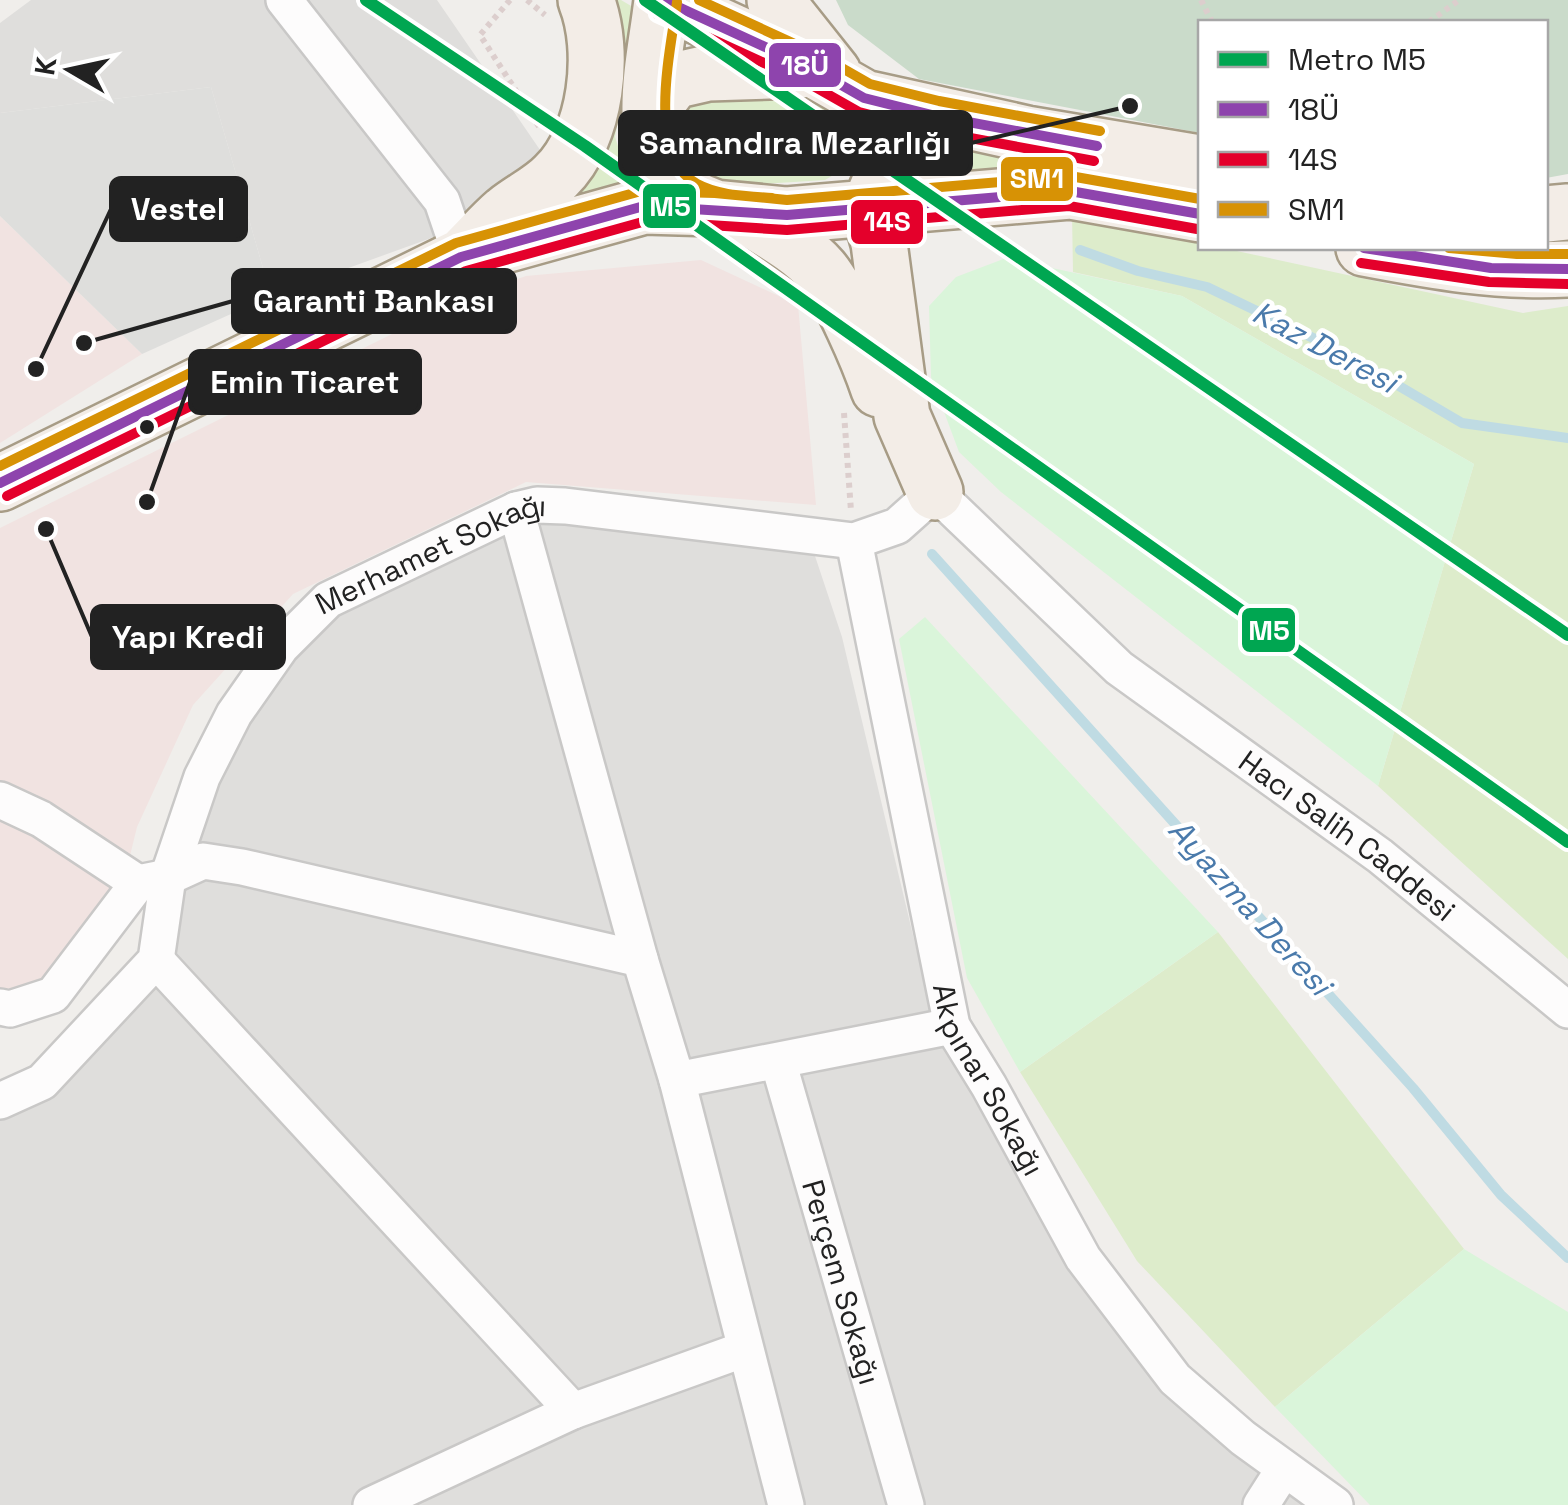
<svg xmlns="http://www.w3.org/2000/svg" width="1568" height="1505" font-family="'Space Grotesk',sans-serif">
  <rect width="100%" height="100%" fill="#f0eeeb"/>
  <path fill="#dfdedc" d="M31,0h406l112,163 -115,74 -163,59 -60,-209 -211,26v-90z
    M541,520l271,27 30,90 75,315 50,107 131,214 207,232h-1305v-423l31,-17 131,-120 2,-95 152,-238z"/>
  <path fill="#f1e3e1" d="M0,216l142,138 -142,89z
    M701,260l97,45 18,200 -290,-23 -233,112 -100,111 -56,122 -23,94 -114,103v-496l469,-232 57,-20z"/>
  <path fill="#dededc" d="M211,87l60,209 -129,58 -142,-138v-103z"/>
  <path fill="#ddeccb" d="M595,0h26l17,10 -23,127 14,43 -105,28 40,-29z
    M703,89l94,6 52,23 3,46 -27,16 -81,5 -45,-7 -30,-15 3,-59z
    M924,126l141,38 -144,19z
    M1072,214l128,29v5h23l300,65 45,-7v653l-190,-173 96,-322 -292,-168 -109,-24z
    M1218,932l246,317 -189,158 -138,-146 -117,-189z"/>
  <path fill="#cadbca" d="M836,0h732v174l-22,4v-156h-346v111l-281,-54 -71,-54z"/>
  <path fill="#daf5da" d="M1006,258l176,38 292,168 -96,322 -377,-294 -42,-40 -28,-75 -2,-71 27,-29z
    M925,617l293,315 -198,140 -53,-94 -68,-339z
    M1464,1249l104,63v193h-198l-95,-98z"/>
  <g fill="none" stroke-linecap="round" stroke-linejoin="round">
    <path stroke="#bfdbe3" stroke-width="10" d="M1080,250l58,21 69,16 129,62 126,74 106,15
      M932,554l481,534 88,107 67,63"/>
    <g stroke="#c9c8c7" stroke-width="40">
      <g id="street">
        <path d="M284,0l158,201 19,56"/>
        <path d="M516,510l124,449"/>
        <path id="s1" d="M854,541l98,485 37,60 94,172 92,121 68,59 92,67"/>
        <path d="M0,800l41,19 97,64"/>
        <path d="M138,883l30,-6 35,-16 39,6 398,92 37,121 109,425"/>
        <path d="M156,960l417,451"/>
        <path d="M0,1007l10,2 43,-14 85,-112"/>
        <path id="s2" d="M778,1061l128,444"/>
        <path d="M677,1080l275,-54"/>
        <path id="s3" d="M0,1101l42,-19 114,-122 12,-83 34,-100 32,-63 47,-67 47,-47 188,-90 21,-5 28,1 289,35 43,-15 38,-34 184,176 261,188 188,154"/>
        <path d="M371,1505l202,-94 172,-62"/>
        <path d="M1261,1505l23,-36"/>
      </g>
    </g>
    <g stroke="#a79c86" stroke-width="60">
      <path id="primary" d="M662,0c-6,57 -29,136 11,185 10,12 28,17 42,23
        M663,0l152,70 49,28 163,36 173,29
        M775,0l58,73
        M864,98l17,37v45l-12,28 10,35 23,173 33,76
        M650,112l23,-31 35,-8 94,-3
        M739,211c27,18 61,35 82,59 20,24 48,89 58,119
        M1546,214l22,-2
        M1364,248c68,13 135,25 204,21
        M467,252c13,-13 25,-27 39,-39 16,-13 36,-22 50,-37 41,-40 50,-126 30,-176
        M0,483l461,-226 183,-51 71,2 72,7 283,-24 130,23"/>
    </g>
    <path stroke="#dccecd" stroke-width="6" stroke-dasharray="5 5" stroke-linecap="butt" d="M510,0l-30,35 60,93
      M527,0l18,15
      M1201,0l11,22
      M1429,22l30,-22
      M844,413l7,98"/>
    <use href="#street" stroke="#fdfcfc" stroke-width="35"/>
    <use href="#primary" stroke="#f3ede7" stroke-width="55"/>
    <g stroke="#fff" stroke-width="18">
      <path id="bus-1" d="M663,0l152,70 49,28 72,18 161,30
        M1364,248l127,20 77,1
        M0,483l461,-226 183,-51 143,9 283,-24 130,23"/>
    </g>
    <g stroke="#fff" stroke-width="18">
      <path id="bus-2" d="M657,14l151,69 51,29 74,19 161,30
        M1361,263l128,19 79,2
        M7,496l459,-225 180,-50 141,9 282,-24 128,23"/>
    </g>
    <g stroke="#fff" stroke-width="18">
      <path id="bus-3" d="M699,0l122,56 49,28 69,17 161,30
        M677,2c-6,47 -32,154 20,182 22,12 50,12 75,14
        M1449,248l68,6h51
        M0,466l456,-223 185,-52 74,2 72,7 283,-24 130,23"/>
    </g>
    <use href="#bus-1" stroke="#8e44ad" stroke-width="10"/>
    <use href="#bus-2" stroke="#e4002b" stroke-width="10"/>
    <use href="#bus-3" stroke="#d79205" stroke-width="10"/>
    <g stroke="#fff" stroke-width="20">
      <path id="metro-1" d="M366,0l219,146 983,696
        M645,0l923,635"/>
    </g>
    <use href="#metro-1" stroke="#00a651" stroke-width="12"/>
  </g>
  <circle fill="#222" stroke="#fff" stroke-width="4" cx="147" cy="427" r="9"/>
  <g text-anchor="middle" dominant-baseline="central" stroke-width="9" stroke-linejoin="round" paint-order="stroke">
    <g font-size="30" fill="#222" stroke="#fff">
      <text stroke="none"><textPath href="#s3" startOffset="735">Merhamet Sokağı</textPath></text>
      <text stroke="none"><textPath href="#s3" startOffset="1805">Hacı Salih Caddesi</textPath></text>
      <text stroke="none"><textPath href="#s1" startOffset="558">Akpınar Sokağı</textPath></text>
      <text stroke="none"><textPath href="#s2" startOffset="230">Perçem Sokağı</textPath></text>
    </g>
    <g font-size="32" font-style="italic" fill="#4a7aab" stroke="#fff">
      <text transform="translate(1325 347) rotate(28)">Kaz Deresi</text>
      <text transform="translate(1250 907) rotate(48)">Ayazma Deresi</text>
    </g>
  </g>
  <path fill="none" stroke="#222" stroke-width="4" d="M1130 106L971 143M36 369L111 209M84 343L233 301M147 502L190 382M46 529L92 637"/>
  <g fill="#222" stroke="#fff" stroke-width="4">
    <circle cx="1130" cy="106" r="10"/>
    <circle cx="36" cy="369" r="10"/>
    <circle cx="84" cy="343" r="10"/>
    <circle cx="147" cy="502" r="10"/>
    <circle cx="46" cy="529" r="10"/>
  </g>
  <g fill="#222" stroke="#222" stroke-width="4">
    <rect x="620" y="112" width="351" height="62" rx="10"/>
    <rect x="111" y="178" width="135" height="62" rx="10"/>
    <rect x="233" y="270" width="282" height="62" rx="10"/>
    <rect x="190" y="351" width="230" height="62" rx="10"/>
    <rect x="92" y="606" width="192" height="62" rx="10"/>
  </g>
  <g font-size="32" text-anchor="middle" font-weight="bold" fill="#fff">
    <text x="795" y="154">Samandıra Mezarlığı</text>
    <text x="178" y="220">Vestel</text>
    <text x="374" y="312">Garanti Bankası</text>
    <text x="305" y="393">Emin Ticaret</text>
    <text x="188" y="648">Yapı Kredi</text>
  </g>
  <g stroke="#fff" stroke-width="4">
    <rect x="767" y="41" width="76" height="48" rx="10" fill="#8e44ad"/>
    <rect x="999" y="155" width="76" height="48" rx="10" fill="#d79205"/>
    <rect x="641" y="182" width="57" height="48" rx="10" fill="#00a651"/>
    <rect x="849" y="198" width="76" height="48" rx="10" fill="#e4002b"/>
    <rect x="1240" y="606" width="57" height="48" rx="10" fill="#00a651"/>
  </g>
  <g font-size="28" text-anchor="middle" font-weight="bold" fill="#fff">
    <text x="805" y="75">18Ü</text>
    <text x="1037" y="188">SM1</text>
    <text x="670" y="216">M5</text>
    <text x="887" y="231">14S</text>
    <text x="1269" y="640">M5</text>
  </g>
  <rect x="1198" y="20" width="350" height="230" fill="#ffffff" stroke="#a7a7a7" stroke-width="2.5"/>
  <rect x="1218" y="52" width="50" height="15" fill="#00a651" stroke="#a7a7a7" stroke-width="2.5"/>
  <text x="1288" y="70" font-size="30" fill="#222222">Metro M5</text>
  <rect x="1218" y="102" width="50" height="15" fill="#8e44ad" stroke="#a7a7a7" stroke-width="2.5"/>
  <text x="1288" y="120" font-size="30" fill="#222222">18Ü</text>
  <rect x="1218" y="152" width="50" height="15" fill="#e4002b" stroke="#a7a7a7" stroke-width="2.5"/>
  <text x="1288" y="170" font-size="30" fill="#222222">14S</text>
  <rect x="1218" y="202" width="50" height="15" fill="#d79205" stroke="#a7a7a7" stroke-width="2.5"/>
  <text x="1288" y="220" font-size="30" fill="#222222">SM1</text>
  <g transform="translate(70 70) rotate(279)" stroke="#ffffff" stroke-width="8" paint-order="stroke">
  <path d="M0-8L18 38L0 25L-18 38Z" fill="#222222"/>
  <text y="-15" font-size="28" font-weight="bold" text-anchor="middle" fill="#222222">K</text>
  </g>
</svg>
